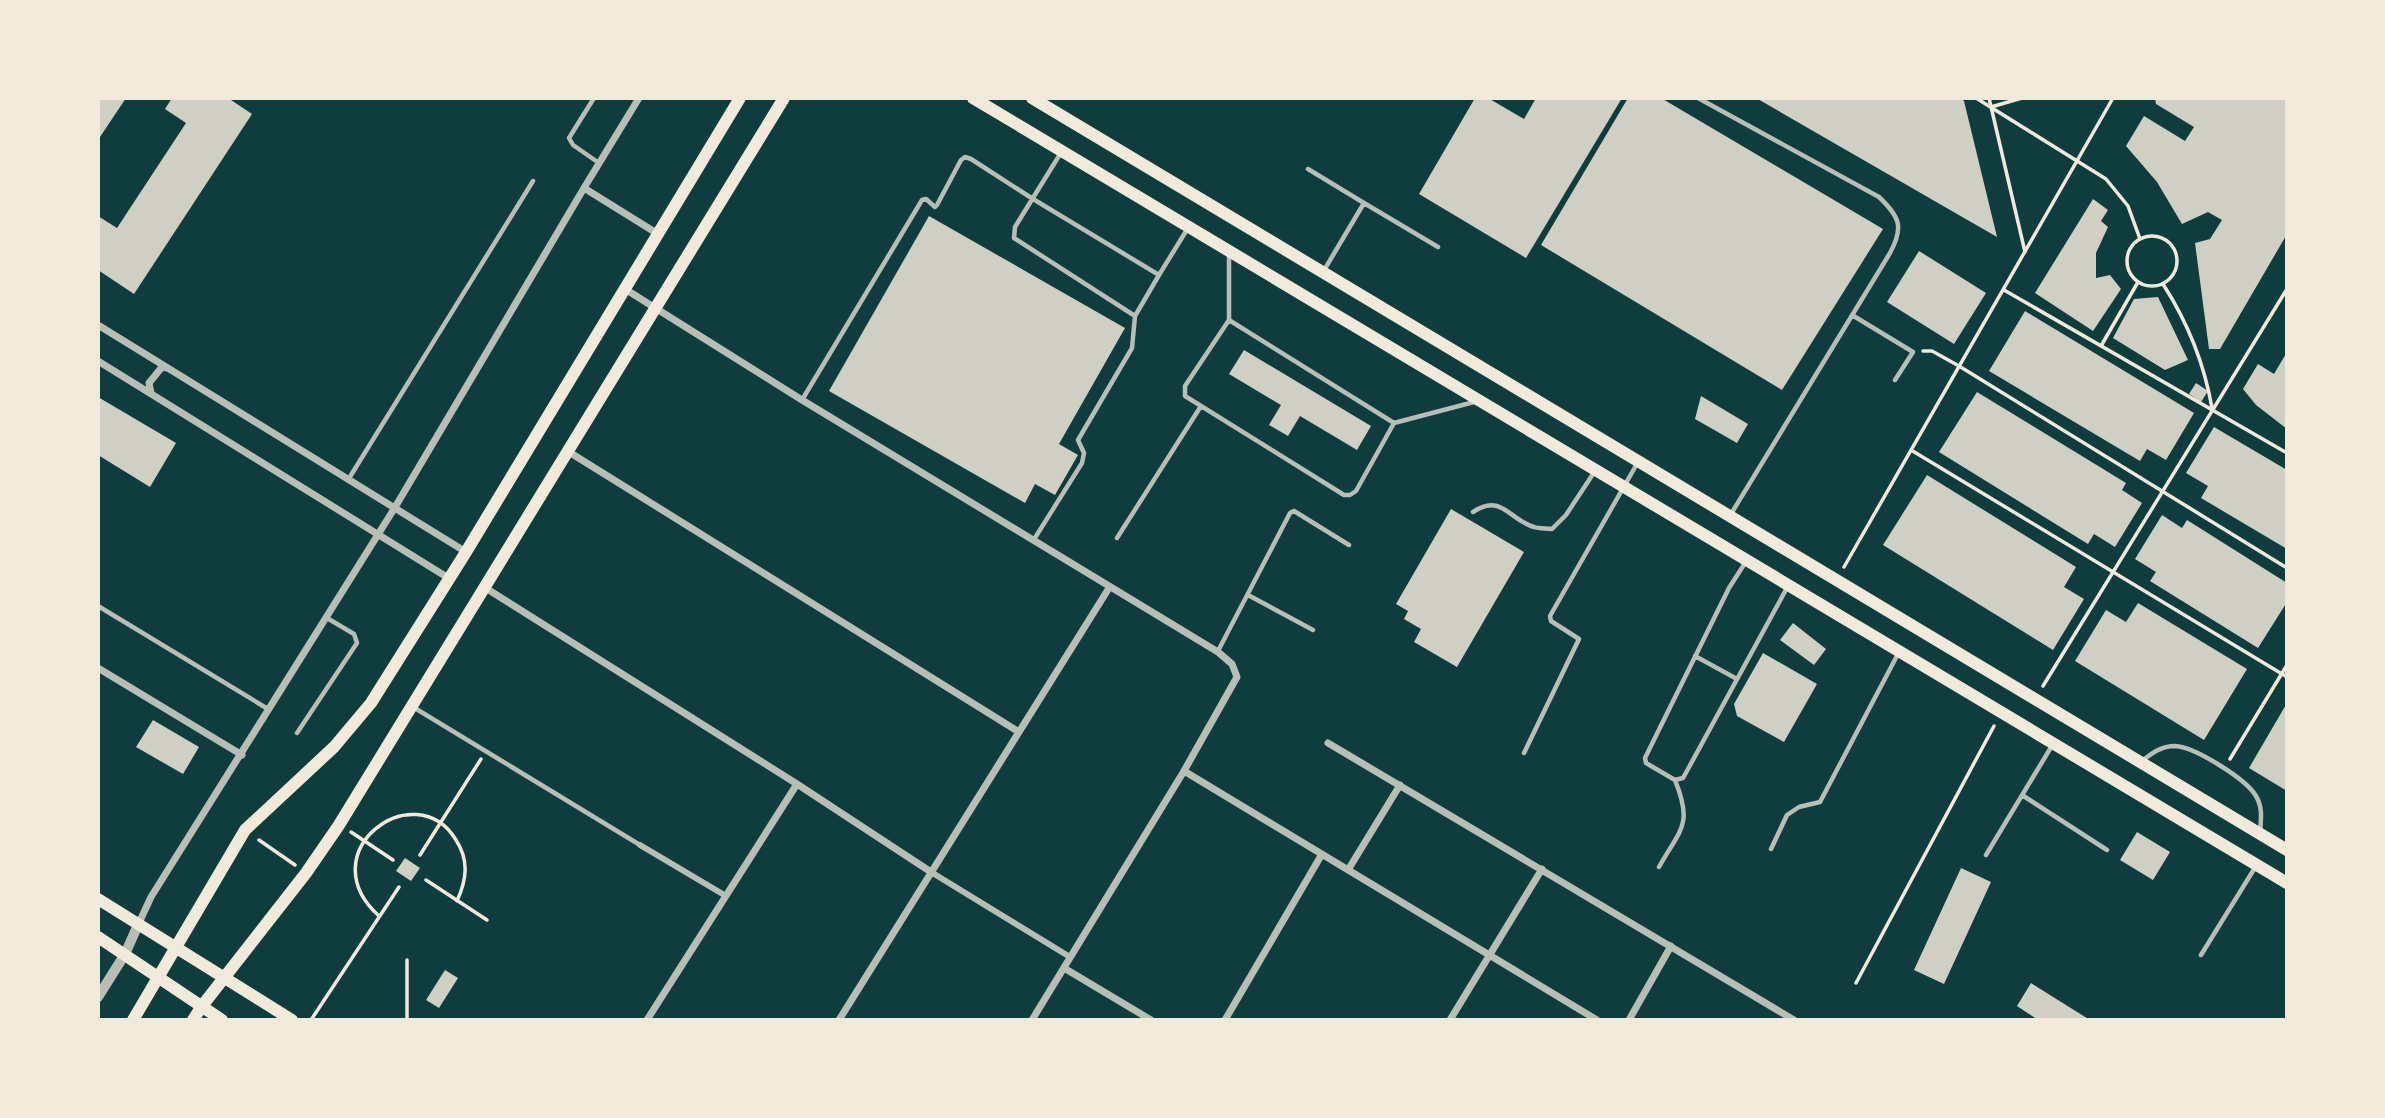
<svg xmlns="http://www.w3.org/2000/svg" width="2385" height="1118" font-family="Helvetica,sans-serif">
  <rect width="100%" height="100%" fill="#0f3d3e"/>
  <path fill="#cfcfc3" d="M98,98h28l-28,42z
    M172,98h56l24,16 -118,180 -36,-24v-54l19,12 69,-105 -21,-14z
    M1475,98h13l36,21 12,-21h86l-96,160 -107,-64z
    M1628,98h33l222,131 -101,161 -241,-145z
    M1756,98h203l5,3 33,136z
    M2155,98h132v136l-67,115h-11l-14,-106 15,-4 12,-19 -14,-8 -26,12 -25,-42 -31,-36 18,-30 41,25 9,-14 -38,-23z
    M2093,199l15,11 -7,11 7,6 -12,26v25l14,-3 11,14 -28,42 -58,-38z
    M929,216l196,112 -66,116 19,11 -23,40 -20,-11 -10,19 -196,-112z
    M1919,251l67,42 -32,51 -67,-42z
    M2158,297l30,63 -23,10 -52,-32 21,-39z
    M2025,311l169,102 -28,47 -19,-11 -7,12 -151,-90z
    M1244,350l127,76 -14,24 -57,-34 -12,20 -19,-11 12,-20 -52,-31z
    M2287,352v77l-31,-24 -13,-16 15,-25 16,10z
    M2196,383l12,8 -7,11 -12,-8z
    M1977,392l149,91 -4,7 20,13 -27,44 -21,-13 -6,10 -149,-92z
    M1701,396l47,28 -11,19 -42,-24z
    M98,397l78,46 -26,44 -52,-32z
    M2214,427l73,43v79l-86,-51 7,-12 -22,-13z
    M1927,475l149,92 -12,20 20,12 -31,51 -170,-105z
    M1451,509l73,43 -67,115 -43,-25 7,-13 -17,-10 4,-8 -12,-7z
    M2162,515l20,13 5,-8 100,63v19l-29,46 -108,-67 6,-9 -21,-13z
    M2138,603l109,66 -43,71 -129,-79 31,-51 20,12z
    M1793,623l33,26 -12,16 -34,-25z
    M1763,653l54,31 -33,58 -47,-26 -3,-12z
    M2287,703v88l-38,-23z
    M153,720l46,27 -16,27 -47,-27z
    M2137,832l33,20 -17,28 -33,-20z
    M405,858l15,10 -9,13 -15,-10z
    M1961,868l30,14 -47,102 -30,-14z
    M445,970l13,8 -19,30 -13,-8z
    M2031,983l59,37h-52l-21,-14z"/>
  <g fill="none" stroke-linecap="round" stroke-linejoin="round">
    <path stroke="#f1e9da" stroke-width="3.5" d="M1976,98l130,81 22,27 12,33
      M1989,98l36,154
      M1991,107l31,-9
      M2127 261a25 25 0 1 1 50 0a25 25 0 1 1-50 0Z
      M2163,284c25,39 41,78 49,124
      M2004,290l283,163
      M2101,346l37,-64
      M1923,351h9l27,15 328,202
      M1911,450l376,227
      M1844,567l269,-469
      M2043,686l244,-397
      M2230,759l57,-94
      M351,832l42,28
      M259,840l36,25
      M420,855l61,-96
      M426,880l61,40
      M379,916c-71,-64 36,-143 77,-76 13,20 11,39 1,61
      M407,960v60
      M1856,983l138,-257
      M311,1020l88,-133"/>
    <path stroke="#b8beb3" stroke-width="4.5" d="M594,98l-25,40 4,7 26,18
      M1698,98l181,99c21,20 25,30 11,56l-159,261
      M1062,151l-47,76 -1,11 121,78
      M1308,169l56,34 -41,69
      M1364,203l74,44
      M1229,256v64l165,103 80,-21
      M1159,275l29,-47
      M1852,315l61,37 -18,28
      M1229,320l-44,66v10l159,99h6l6,-4 38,-68
      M802,400l120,-200 4,-1 9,8 2,-2 24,-45 4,-3 6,2 62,40 126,76 -24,41 -3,32 -54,92 6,13 -2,10 -49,78
      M348,480l185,-299
      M1473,512c29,-19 36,8 61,15 5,2 12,1 18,2l14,-14 29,-44
      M1117,538l84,-132
      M1745,563l-16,25 -84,170 1,5 29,17 8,-2 5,-9 100,-183
      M1248,595l65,35
      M98,606l170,103
      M1218,651l72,-138 4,-2 55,34
      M1695,656l42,23
      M413,707l227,138
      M297,733l60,-90 -3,-9 -27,-16
      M1524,753l55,-114 -28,-18 -1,-5 88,-154
      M2142,761c10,-8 19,-15 33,-15 20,1 71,33 81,50 7,12 5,23 4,37
      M2022,795l85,55
      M1771,849l16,-34 12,-8 21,-5 79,-150
      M1986,855l67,-111
      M1659,867c22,-39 34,-42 16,-87
      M2201,955l55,-89"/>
    <path stroke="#b8beb3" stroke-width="6" d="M640,845l86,51
      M931,872l139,85"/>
    <path stroke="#b8beb3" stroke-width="7" d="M639,98l-55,90 74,46
      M625,289l177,111 416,252 14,12 5,13 -53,94 -152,249
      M98,325l368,227
      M98,361l352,218
      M151,393l-2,-10 13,-16 5,1
      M569,452l450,280
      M484,587l313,197 134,88
      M98,668l144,87
      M1328,743l466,277
      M1184,771l413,249
      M1348,870l52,-85
      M138,925l13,-28 243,-388 190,-321
      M1064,968l87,52
      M647,1020l150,-236
      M839,1020l270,-432
      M1225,1020l97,-166
      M1450,1020l92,-151
      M1629,1020l42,-74"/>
    <path stroke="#b8beb3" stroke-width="10" d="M98,997l27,-43 13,-29"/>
    <path stroke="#f1e9da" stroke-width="12" d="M973,98l1314,785
      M1032,98l1255,752
      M98,899l194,121
      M98,937l124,83
      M133,1020l112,-190 89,-83 37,-44 95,-151 274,-454
      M193,1020l9,-14 104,-133 33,-48 445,-727"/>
  </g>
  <rect width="2385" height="1118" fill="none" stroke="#f1e9da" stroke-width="200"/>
</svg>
